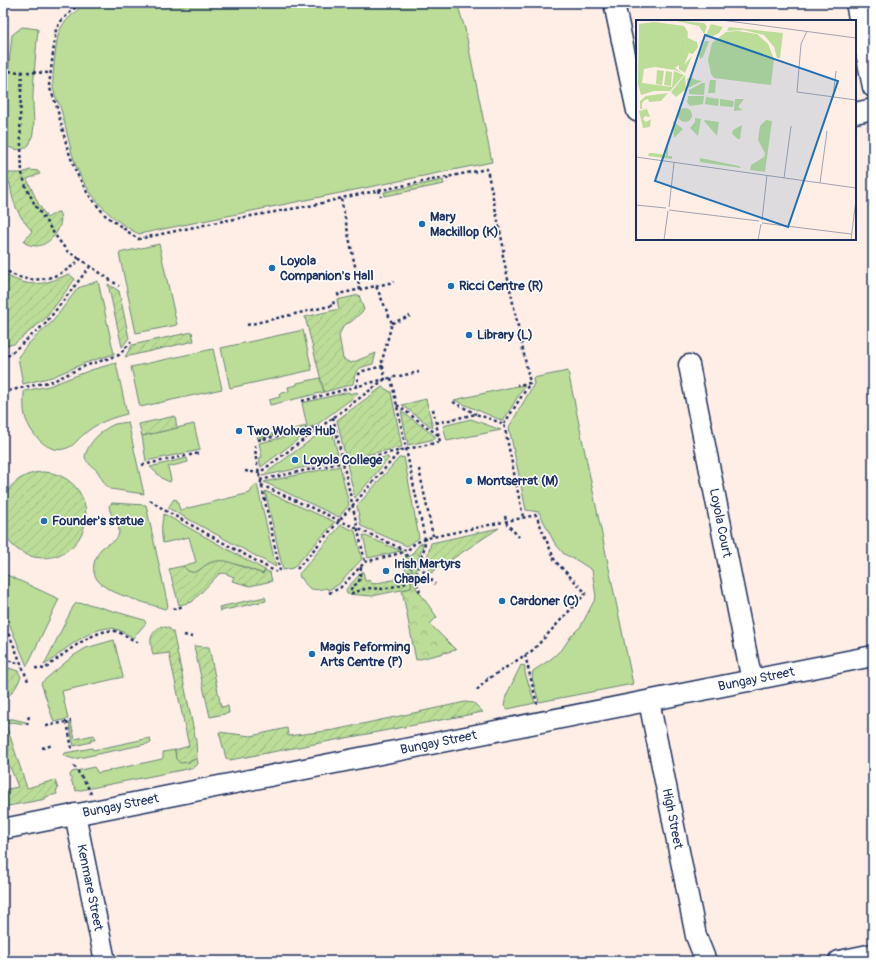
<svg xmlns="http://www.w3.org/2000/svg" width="876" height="964" font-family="Pangolin,sans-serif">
  <defs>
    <pattern id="forest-crowns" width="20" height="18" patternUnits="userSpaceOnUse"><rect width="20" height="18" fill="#bbdd97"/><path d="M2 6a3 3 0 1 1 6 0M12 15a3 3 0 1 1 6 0" fill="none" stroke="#a0be85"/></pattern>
    <pattern id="garden-furrows" width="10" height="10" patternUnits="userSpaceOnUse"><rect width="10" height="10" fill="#bbdd97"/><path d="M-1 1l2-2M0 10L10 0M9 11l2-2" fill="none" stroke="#a0be85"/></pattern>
  </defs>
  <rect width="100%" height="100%" fill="#feeee6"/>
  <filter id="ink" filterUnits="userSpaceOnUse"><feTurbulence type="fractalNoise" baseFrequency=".025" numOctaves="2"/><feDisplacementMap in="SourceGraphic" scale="8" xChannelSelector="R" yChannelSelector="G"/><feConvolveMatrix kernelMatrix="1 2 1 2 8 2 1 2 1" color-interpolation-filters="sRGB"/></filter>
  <g filter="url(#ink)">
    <path fill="#bbdd97" stroke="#6b867a" d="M85,3h372l8,26 27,133 -353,72c-27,-13 -52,-39 -63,-68 -6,-17 -9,-35 -14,-53 -2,-9 -8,-17 -9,-26 -1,-9 3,-46 6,-55 3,-10 18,-21 26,-29z
      M22,27l16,2c-2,22 -4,43 -5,65 -1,16 4,34 -3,49 -5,10 -19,7 -26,1l-1,-22 9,-87z
      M159,244l18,81 -41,8 -17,-80z
      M98,281l16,73 -29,9 -33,14 -29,7 -5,-27 9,-12 26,-24 25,-33z
      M303,330l9,40 -82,18 -9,-40z
      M213,349l9,40 -82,18 -9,-40z
      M116,363l11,51c-16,4 -31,9 -44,21 -6,5 -9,11 -16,13 -19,8 -38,-16 -42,-32 -2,-8 -1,-17 -1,-25l25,-5 42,-16z
      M568,371l65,313 -94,18 -7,-24 1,-7 18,-12 12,-11 8,-12 10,-10 15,-29 -4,-27 -14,-9 -14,-7 -10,-12 -15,-30 -13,-2 -17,-83 25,-43 -1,-6z
      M320,378l4,14 -54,13 -1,-5 11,-3 -1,-3 10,-3 -1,-4 9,-2v-2z
      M525,385l-22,36 -49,-21 63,-14z
      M349,392l1,2 7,-2 1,2 -43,32 -57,13 -1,-2 50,-11 -5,-23z
      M471,419l30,11 -54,11 -4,-15z
      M128,422l16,72 -34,-5c-6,-4 -8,-11 -12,-17 -4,-5 -11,-8 -13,-15 2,-13 17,-28 30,-33 4,-1 9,-1 13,-2z
      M194,424l6,26 -54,11 -4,-25z
      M331,425l8,35 -77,16z
      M308,432l-47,35 -2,-9 3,-1 -3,-14z
      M387,457l2,1 -34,40 -8,-34z
      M404,457l15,81 -12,8 -46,-20 -4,-20 42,-48z
      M187,458l1,4 -20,5 3,13 -1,2 -7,-3 -13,-12z
      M340,466l9,39 -10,12 -75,-35z
      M257,484l19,83 -108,-59 6,-9 3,1 3,10 70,-17 3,-6z
      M265,491l70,31 -42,46 -10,2z
      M112,503l34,2 22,101 -3,3c-10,-3 -20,-6 -29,-9 -18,-6 -50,-15 -41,-40 2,-3 3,-8 6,-11 5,-6 18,-6 18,-18 0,-9 -9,-14 -10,-25z
      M164,514l101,56 -2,4c-16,-6 -31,-13 -48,-12 -14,0 -18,21 -32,4l13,-4 -7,-25 -26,6c-2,-10 -2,-19 1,-29z
      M341,525l14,6 7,28 -24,26 -10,5 -1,-2c-13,3 -19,3 -25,-10h-2l-1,-4z
      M363,535l38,16 -33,7z
      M3,573l56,26 -32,67 -21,-50 -3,-2z
      M76,603l13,1 55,16 2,3 -13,15c-6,-4 -14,-9 -22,-10 -15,-1 -36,14 -47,22 -7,5 -13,12 -20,15l29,-58z
      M114,640l9,37 -61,14 6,28 -14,3 -13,-39 32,-27 13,-8z
      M521,665l4,1v7l10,30 -27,6 -4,-3 2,-10z
      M150,738l1,5 -77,16 -10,-3 1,-3 27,-5 1,2z
      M175,750l1,9 13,3 8,-4 1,6 -6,4 -116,23 -1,-4 -2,-1 -3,-11 2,-3 22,-5 4,6 64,-14 1,-2v-5z"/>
    <path fill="url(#forest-crowns)" stroke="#6b867a" d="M424,542l-7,21 -3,22 23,32 -7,7 26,26 -40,10 -14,-70 9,-2 1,-24 -2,-8 9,-11z"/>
    <path fill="url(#garden-furrows)" stroke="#6b867a" d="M30,170l8,1 2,3 -13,5 11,24 9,15 10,-6h2c7,13 -8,33 -22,34 -4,0 -9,-1 -12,-3l-1,-2 8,-10c-13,-14 -20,-28 -22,-48l-7,1 1,-11h18z
      M443,180l1,4 -59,12 -1,-4z
      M4,274c27,15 39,11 65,0l6,5 -29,39 -32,26 -7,1 -4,-2z
      M108,284l11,7 10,47 -7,9z
      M359,295l5,15 -13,12 -7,3 -5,10 4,24 8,4 25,-10 -3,11c-15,4 -17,4 -20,20l-29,8 -19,-75 34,-8 -2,-9z
      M192,332l2,9 -69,16 7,-12z
      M382,387l9,5 11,55 -56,12 -9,-39z
      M426,399l7,29 -31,-23z
      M401,411l34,25v3l-27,6z
      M175,416l2,12 -35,8 -3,-12z
      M0 515a43 43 0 1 1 86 0a43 43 0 1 1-86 0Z
      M499,528l-68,45 -6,-8 6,-22z
      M410,556l2,8 -1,24 -39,8 -25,-2 -1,-5 17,-18 2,10 5,-1 2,4 35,-7 -4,-19z
      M226,561l37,13 2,-4 6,3h-1l2,8 -22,5 -18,-5 2,-4 -10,-4 -5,1 -27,28 -13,3 -10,-36 14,-3c13,15 17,-1 30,-4 4,-2 9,-1 13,-1z
      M265,597l1,4 -46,10 -1,-4z
      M161,626l8,2 4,4 23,109 1,17 -8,4 -9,1 -4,-4 -1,-9 14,-4 -20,-93 -16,2c-3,-15 -5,-19 8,-29z
      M194,646l15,1 12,60 7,-1 1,7 -19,4z
      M3,666l15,5 3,6 -5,10 -13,16z
      M465,702l9,1 9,9 -253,48 -4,-2 -7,-26 32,4 36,-8 1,8 46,-6z
      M8,719h5l13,3 -1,2 -13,-2 -6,2 21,64 28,-8 3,9 -2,1 1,4 -12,3 1,2 -43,8v-17l15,-3 -15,-38v-28z
      M69,723h2l4,16 19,-4 1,5h-4v2l-17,4z"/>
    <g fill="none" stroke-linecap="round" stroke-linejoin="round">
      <g stroke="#1b2f5e" stroke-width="23">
        <g id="minor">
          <path d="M614,3l23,108"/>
          <path d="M856,3l17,84"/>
          <path d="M855,113l18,-4"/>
          <path id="s1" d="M689,365l63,316"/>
          <path id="s2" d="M649,701l47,235 10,25"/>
          <path id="s3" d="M75,814l30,147"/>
          <path id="s4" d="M3,829l870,-173"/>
          <path d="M839,961l34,-7"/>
        </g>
      </g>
      <path stroke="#1b2f5e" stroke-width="2.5" stroke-dasharray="3 3" stroke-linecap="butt" d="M80,3l-18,17 -6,9 -7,57 7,18 11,43 9,25 12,22 17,21 33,24 85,-18 91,-16 32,-8 141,-28 17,81 -2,1 28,132 -13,2
        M3,71l47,2
        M22,71l-2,47 2,55 4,14 9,18 20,30 12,16 13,8
        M447,177l1,6
        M379,190l2,7
        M341,199l19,91
        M3,268c24,20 57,12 77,-9l39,27
        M376,286l18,-4
        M392,323l18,-7
        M247,325l87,-20 -1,-4
        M3,360l42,-36 46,-59
        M391,378l34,161c1,17 -16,37 -4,54
        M356,387l3,-13 4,-3 20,-5
        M3,392l50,-11 32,-15 34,-11 12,-13
        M302,401l83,-22 -3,-18 10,-38 -16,-37 -38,8 1,3 -2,1
        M453,402l23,12
        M397,405l41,30
        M433,409l7,33
        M333,417l32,145
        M436,423l40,-9 28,10 19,93
        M504,424l26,-41
        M258,440l62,-13
        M255,445l1,14 24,112
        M142,465l58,-12
        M419,469l14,67
        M245,471l14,2 126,-94 34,-7
        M260,480l180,-38v1
        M261,485l146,66 8,-8 13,-5 108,-23 19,46 31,32 -53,57 -45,29 -1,-1
        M150,500l16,11 110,61
        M505,516l2,8 12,13
        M419,565l16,19
        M361,567l-2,15 -7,5 -2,4 2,2 16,-5 15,1 21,-5 5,-7 1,-14 -5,-11
        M297,569l104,-119
        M329,593l11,-5 25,-26 40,-10
        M173,609l11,-3
        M3,623l9,18 16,40
        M184,635l8,2
        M525,655l12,49
        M3,659l18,5
        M35,668l10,1c14,-12 51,-42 70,-38 8,2 16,9 25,12
        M477,690l11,-11
        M67,722l5,27
        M27,725l2,-9
        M46,726l25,-5
        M42,748l11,-3
        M74,766l13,19 4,9"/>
      <use href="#minor" stroke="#fff" stroke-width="20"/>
    </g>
  </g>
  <g fill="#1f6fb2" stroke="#fff" stroke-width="1.5">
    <circle cx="422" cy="224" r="4"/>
    <circle cx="272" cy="268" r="4"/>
    <circle cx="451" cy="286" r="4"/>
    <circle cx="469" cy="335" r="4"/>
    <circle cx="239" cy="431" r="4"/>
    <circle cx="295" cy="460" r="4"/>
    <circle cx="469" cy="481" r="4"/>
    <circle cx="44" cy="521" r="4"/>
    <circle cx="386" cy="571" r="4"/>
    <circle cx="502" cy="601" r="4"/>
    <circle cx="312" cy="654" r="4"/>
  </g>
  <g text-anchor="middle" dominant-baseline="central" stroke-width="3" stroke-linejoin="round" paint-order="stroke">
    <g font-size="13" font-weight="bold" fill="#1b2f5e" stroke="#fff" text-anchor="start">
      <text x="430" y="217">Mary<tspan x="430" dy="15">Mackillop (K)</tspan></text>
      <text x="280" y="261">Loyola<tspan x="280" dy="15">Companion's Hall</tspan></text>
      <text x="459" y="286">Ricci Centre (R)</text>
      <text x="477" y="335">Library (L)</text>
      <text x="247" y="431">Two Wolves Hub</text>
      <text x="303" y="460">Loyola College</text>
      <text x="477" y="481">Montserrat (M)</text>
      <text x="52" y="521">Founder's statue</text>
      <text x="394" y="564">Irish Martyrs<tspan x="394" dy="15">Chapel</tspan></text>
      <text x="510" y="601">Cardoner (C)</text>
      <text x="320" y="647">Magis Peforming<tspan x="320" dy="15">Arts Centre (P)</tspan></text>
    </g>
    <g font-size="13" fill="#1b2f5e" stroke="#fff">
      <text stroke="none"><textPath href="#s1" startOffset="161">Loyola Court</textPath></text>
      <text stroke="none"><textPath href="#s4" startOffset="768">Bungay Street</textPath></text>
      <text stroke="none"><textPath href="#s4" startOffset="444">Bungay Street</textPath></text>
      <text stroke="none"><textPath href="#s4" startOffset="120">Bungay Street</textPath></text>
      <text stroke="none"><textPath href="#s2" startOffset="120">High Street</textPath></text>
      <text stroke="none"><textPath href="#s3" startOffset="75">Kenmare Street</textPath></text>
    </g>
  </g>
  <g transform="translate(636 20)">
    <rect width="220" height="220" fill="#feeee6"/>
    <path d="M36,0l32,3 3,3 -2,6 -1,2 -5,-8zM18,2l30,4 4,6 -3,15 4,6 -5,12 8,-9 -7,17 -6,-4v-4l-4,3 7,5 -7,-3 -20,-3 -11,2 -2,14 30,4 2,-16 10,4 -14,16h-16l-13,4 -3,-11 1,-57v-3zM75,4l12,3 -4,6 -8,4 -5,-2zM93,7l54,6 -3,25h-3l-3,-11 -10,-12 -20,-5 -17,1zM102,11l19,3 11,10 6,15 -3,26 -57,-7 -3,-4 -3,-14 4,-17 14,-11zM69,21h4l-6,16 -3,2 -1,-4zM21,50l7,1 -2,14 -6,-1zM30,51l6,1 -1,14 -7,-1zM49,55l1,14 -10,8 -5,-5zM74,60h6l-1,13h-7zM66,63h3l-1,12 -15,-1v-4zM32,73l-7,8 -12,1 -1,-3 -3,1 -3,3v5h4l-6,1v-8l6,-5zM52,76h16l-1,8 -13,2 -3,-4zM70,77l13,2 -1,7 -13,-2zM84,79l14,2 -1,6 -13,-1zM11,89l3,8 -5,-1 -2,3 3,3 5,-3 -1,8 -7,1 -4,-17zM59,98l6,1 -3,17 -8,-8 5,-6zM69,100l14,2 -2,14 -13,-15zM130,100l6,1 -7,51 -15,-2 1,-5 13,-8 1,-4 -7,-13 2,-14zM37,101l10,8 -9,9 -1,-11zM106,105l-2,14h-2l-6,-5 1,-4z" fill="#bbdd97"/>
    <path d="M14,4l23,1 1,3 -11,4 -7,-4 -8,1 -1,-3zM51,13l1,5 9,4 1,5 -5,7 -4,-1 -4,-6zM55,57l5,3 6,1 -14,7 -1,-9zM99,79h9l-6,8 5,3 -9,1zM42 95a7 7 0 1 1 14 0a7 7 0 1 1-14 0ZM30,125h3l2,1 -3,-1v11h4v3l-24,-3 1,-3h5l12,2zM64,138l39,8 2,2 -41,-6z" fill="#bbdd97"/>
    <path fill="none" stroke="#a3a2b0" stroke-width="1" d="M85,0l135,18M171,11l-6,13 -4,48 59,8M197,77l3,-26M0,137l220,31M148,158l7,-52M184,163l7,-52M0,185l30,3M33,187l5,-44M33,190l90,11M126,200l5,-45M126,203l89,11M28,220l4,-29M122,220l3,-16M215,220l5,-41"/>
    <path fill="#1f6fb2" fill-opacity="0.15" stroke="#1f6fb2" stroke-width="2" d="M69,15l133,46 -50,146 -133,-46z"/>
    <rect width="220" height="220" fill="none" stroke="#1b2f5e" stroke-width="2"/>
  </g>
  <rect width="876" height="964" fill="none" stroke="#fff" stroke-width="16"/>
  <rect x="8" y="8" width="860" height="948" fill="none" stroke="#1b2f5e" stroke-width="1.5" filter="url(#ink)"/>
</svg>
